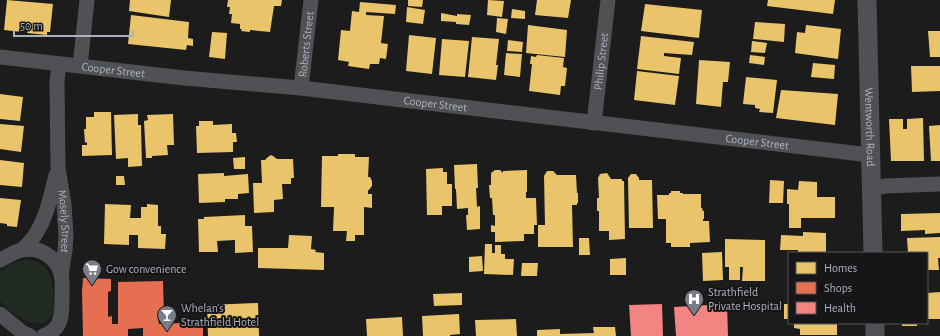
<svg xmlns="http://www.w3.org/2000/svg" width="940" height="336" font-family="'Alegreya Sans',sans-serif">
  <rect width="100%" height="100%" fill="#1c1c1c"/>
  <path fill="#212a23" d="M26,259c7,1 14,3 19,9 6,6 7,14 8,23 0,6 1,12 1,18 -1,4 -3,8 -6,11 -13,12 -39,-9 -48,-19v-29l11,-8z"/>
  <path fill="#e9c46a" d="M7,0l46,4 -3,28h-3v3l-20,-2 1,-3 -5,-1 -1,3 -18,-2z
    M130,0h41l-2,17 -40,-6z
    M228,0h54l-1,6h-7l-4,26 -20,-2v2l-9,-1 1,-2h-2v-5l-9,-1 1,-9h-3l1,-7h-3z
    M408,0h15l-1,7 -14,-1z
    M488,0l16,1 -2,16 -15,-2z
    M537,0h34l-3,18 -33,-3z
    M768,0h67l-2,14 -66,-8z
    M360,2l36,3 -1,9 -29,-2v3l18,1 -3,27 7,1 -2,15 -6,-1 -1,6h-9l-1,5 -21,-3 1,-4 -11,-2 3,-30 9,1 2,-20 7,1z
    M645,4l57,6 -3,28 -58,-7z
    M407,7l18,3 -2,14 -17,-2z
    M512,9l13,2v8l-14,-1z
    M441,13l16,3v-2l14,1 -2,10 -13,-1v-2l-15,-1z
    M131,15l58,7 -1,16 5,1v7l-6,-1 -1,5 -58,-6z
    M497,18l11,1 -2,15 -10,-2z
    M755,22l30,2 -1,18 -31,-3z
    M528,25l39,5 -2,27 -39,-4z
    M806,25l35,4 -3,30 -43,-6 2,-21 8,1z
    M928,31h12v26h-10z
    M212,32l15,1 -2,26 -16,-2z
    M409,35l27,3 -4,36 -26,-3z
    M641,36l53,6 -2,13 -28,-2v3l17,2 -2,16 -42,-5z
    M472,37l27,2 -3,26h2l-2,15 -28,-3z
    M442,39l27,2 -4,36 -26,-2z
    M508,40l15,2 -1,10 -15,-1z
    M752,41l15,2 -2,10 -14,-1z
    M506,53l16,1 -2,23 -16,-2z
    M537,55l27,3 -1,9 4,1 -2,18h-4l-1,9 -31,-4 3,-27h-2l1,-8 5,1z
    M750,55l15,2 -1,8 -15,-2z
    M699,60l31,2 -2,20h-5l-2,25 -25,-3z
    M813,63l22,2 -1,14 -23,-2z
    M911,66h29v25l-28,1z
    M637,71l42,5 -4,29 -41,-5z
    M746,77l31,3 -4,33 -14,-1 1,-3 -5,-1v-3l-12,-1z
    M781,90l57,4 -3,31 -59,-7z
    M0,94l23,3 -3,24 -20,-2z
    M94,112h17l1,43 -30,1v-11h5v-3l-2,1 -1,-14h2v-12h8z
    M138,114v11h3l1,41 -14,1v-9l-12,1 -2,-44z
    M173,114l1,31h-7l1,10 -16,1v2h-6l-2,-37 4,-1 -1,-5z
    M923,118l1,43h-33l-2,-42h14v10h4v-10z
    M199,121h14v4l19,-1v9h4l1,9h-4v10l-36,1 -1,-27h3z
    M0,124l24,2 -3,26 -21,-3z
    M940,125v36h-9l-2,-35z
    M338,154h17v3h14l-1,20h2l2,4v5l-3,4h-1v4h4v14l-8,-1v28h-9v6h-9l1,-10h-14l1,-24h-13l1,-51h16z
    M271,155l2,1 4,3h16l1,19h-3v6h-9l1,15 -9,1v12l-20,1 -1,-30h9l-1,-23h4l3,-3z
    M245,157v12h-11l-1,-11z
    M0,160l24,3 -2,24 -22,-2z
    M477,164l1,24h-2l1,19 3,-1v23l-13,1 -1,-15h2v-7l-11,1 -1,-20h-1l-1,-24z
    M443,168v4h4v12h5v22h-10v9h-15l-1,-46z
    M495,170h5l3,3v-2l24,-1v22h-1v6h10l1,27h-3v9h-10v7l-29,1v-10h-4v-7l4,1v-11h-2l-1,-17h-2l-1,-13h2v-12z
    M547,171h6l4,4h19l1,18h1v10h-1v2h-5l1,42h-35v-22h7l-1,-49z
    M224,173v3l24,-2 1,19 -11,1v5h-13v3l-26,1 -1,-29z
    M607,173l4,6h11v2h2l1,58 -16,1v-9h-10v-20h-2v-13h2l-1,-20 2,-4z
    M631,174h5l3,4v2h13l1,48h-24l-1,-50z
    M116,176h8l1,9h-9z
    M770,180l14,1 -1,22h-14z
    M799,181l18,1v15h18v21h-34v10h-12v-24h-2v-15l11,1z
    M671,191h9v2h3v1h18v14h1l1,3h1v8h-1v2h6l1,21 -20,1v4h-19v-4h-5v-24h-8l-1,-24h12v-2h2z
    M0,198l21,2 -4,27 -10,-1v-2l-7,-1z
    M105,204l26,1 -1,13h11v-11h6v-3l11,1v21h3v8h5l-1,15 -27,-1v-13h-9v10l-25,-1z
    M940,213v20l-15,1v-4l-24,1v-17z
    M245,215v11h7l1,26 -18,1v-13l-18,1 1,11h-19l-1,-33h6v-2z
    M803,232l23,1v20h-28v-3h-18l1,-15 22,1z
    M289,235l23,1 -1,13 5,1 -1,2 9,1v17l-66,-2v-20h30z
    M940,237v21h-2l1,12h-12v-17h-19l-1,-15z
    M579,238h10l1,17h-11z
    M725,239l40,1v41h-23l1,-14h-3v13h-11v-13h-4z
    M485,244h7v9h3v-8h6v9h4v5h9l-1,16 -29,-1z
    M722,252l1,28 -20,1 -1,-28z
    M482,256l1,15 -14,1v-15z
    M626,258v17h-16v-16z
    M522,263h16l-1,13h-16z
    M940,292v27h-13v-26z
    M462,293v12l-28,1 -1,-12z
    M258,303l1,33h-51l-1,-31z
    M784,304h5v15h-5z
    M459,314l1,20 -10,1v1h-27l-1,-20z
    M402,317l1,19h-36l-1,-17z
    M516,319l1,17h-41l-1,-16z
    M794,323h43v12h-37v-6l-6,-1z
    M902,323h15v3h-15z
    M593,327h22l1,9h-79v-6l23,-1v5l34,-1z"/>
  <path fill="#e76f51" d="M83,278l28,1v12l-3,1v25l4,-1v8h6v-42l45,-1 1,36 -6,1 1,6 44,-2v14h-60v-8l-15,1v7h-45l-1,-44z"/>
  <path fill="#f28482" d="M662,304l1,32h-32l-2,-31z
    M727,304l1,32h-52l-2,-29z"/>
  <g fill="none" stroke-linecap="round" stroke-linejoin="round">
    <g stroke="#4f5155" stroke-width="15">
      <path id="s1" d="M0,57l184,21 117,10 569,67"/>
      <path id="s2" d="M59,64l-2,18 1,86 6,36 2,32 -1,14 -4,25"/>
      <path d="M80,66l7,-66"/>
      <path id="s3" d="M301,88l10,-88"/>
      <path id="s4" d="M594,123l14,-123"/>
      <path d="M871,188l15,-2 54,-2"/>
      <path d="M23,249c4,-4 9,-9 12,-14 12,-18 16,-40 21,-60"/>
      <path d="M0,260c7,-3 15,-9 22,-10 17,-4 34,7 39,23 2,8 1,17 1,25 0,9 0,19 -4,27 -4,6 -9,9 -15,11"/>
      <path d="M0,314l23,19 7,3"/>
    </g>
    <g stroke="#4f5155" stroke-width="19">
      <path id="s5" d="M867,0l6,253"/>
      <path d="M875,323v13"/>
    </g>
  </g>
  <defs>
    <g id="supermarket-pin" transform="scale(1)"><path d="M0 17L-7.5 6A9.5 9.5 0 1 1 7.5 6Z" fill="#7a7d85" stroke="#161618"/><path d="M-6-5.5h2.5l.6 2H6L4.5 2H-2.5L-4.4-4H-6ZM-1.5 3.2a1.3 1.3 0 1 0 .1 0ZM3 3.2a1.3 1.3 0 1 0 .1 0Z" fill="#fff"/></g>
    <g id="hospital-pin" transform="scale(1)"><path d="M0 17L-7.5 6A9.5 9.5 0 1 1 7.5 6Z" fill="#7a7d85" stroke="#161618"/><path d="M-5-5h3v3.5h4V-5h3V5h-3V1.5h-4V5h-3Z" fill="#fff"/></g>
    <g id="bar-pin" transform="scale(1)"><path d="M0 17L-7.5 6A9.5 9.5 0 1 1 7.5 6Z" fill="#7a7d85" stroke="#161618"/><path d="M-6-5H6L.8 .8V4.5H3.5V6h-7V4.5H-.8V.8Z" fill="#fff"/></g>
  </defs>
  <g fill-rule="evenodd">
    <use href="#supermarket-pin" x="92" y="269"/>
    <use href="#hospital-pin" x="694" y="299"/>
    <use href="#bar-pin" x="167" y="315"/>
  </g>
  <g text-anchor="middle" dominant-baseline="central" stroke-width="4" stroke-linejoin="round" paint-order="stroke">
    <g font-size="12" fill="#adb1bd" stroke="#161618">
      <text stroke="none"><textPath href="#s3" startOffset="44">Roberts Street</textPath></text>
      <text stroke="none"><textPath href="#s4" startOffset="62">Philip Street</textPath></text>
      <text stroke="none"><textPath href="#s1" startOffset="114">Cooper Street</textPath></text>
      <text stroke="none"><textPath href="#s1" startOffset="438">Cooper Street</textPath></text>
      <text stroke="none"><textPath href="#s5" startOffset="127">Wentworth Road</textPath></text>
      <text stroke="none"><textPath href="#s1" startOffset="762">Cooper Street</textPath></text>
      <text stroke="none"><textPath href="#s2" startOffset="158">Mosely Street</textPath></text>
    </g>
    <g font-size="12" fill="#adb1bd" stroke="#161618" text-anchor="start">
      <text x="106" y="269">Gow convenience</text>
      <text x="708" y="292">Strathfield<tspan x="708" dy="14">Private Hospital</tspan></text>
      <text x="181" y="308">Whelan's<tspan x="181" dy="14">Strathfield Hotel</tspan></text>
    </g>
  </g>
  <rect x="788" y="252" width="140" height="72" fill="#161618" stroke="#52545a"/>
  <rect x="796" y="262" width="20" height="12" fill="#e9c46a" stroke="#52545a"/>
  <text x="824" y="272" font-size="12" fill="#adb1bd">Homes</text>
  <rect x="796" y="282" width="20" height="12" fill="#e76f51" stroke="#52545a"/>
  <text x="824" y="292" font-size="12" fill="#adb1bd">Shops</text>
  <rect x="796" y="302" width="20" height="12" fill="#f28482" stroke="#52545a"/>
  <text x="824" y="312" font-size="12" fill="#adb1bd">Health</text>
  <path d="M14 30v6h119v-6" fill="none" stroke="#adb1bd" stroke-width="2"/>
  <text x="20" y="30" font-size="12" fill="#adb1bd" stroke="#161618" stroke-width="3" paint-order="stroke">50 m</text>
</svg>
